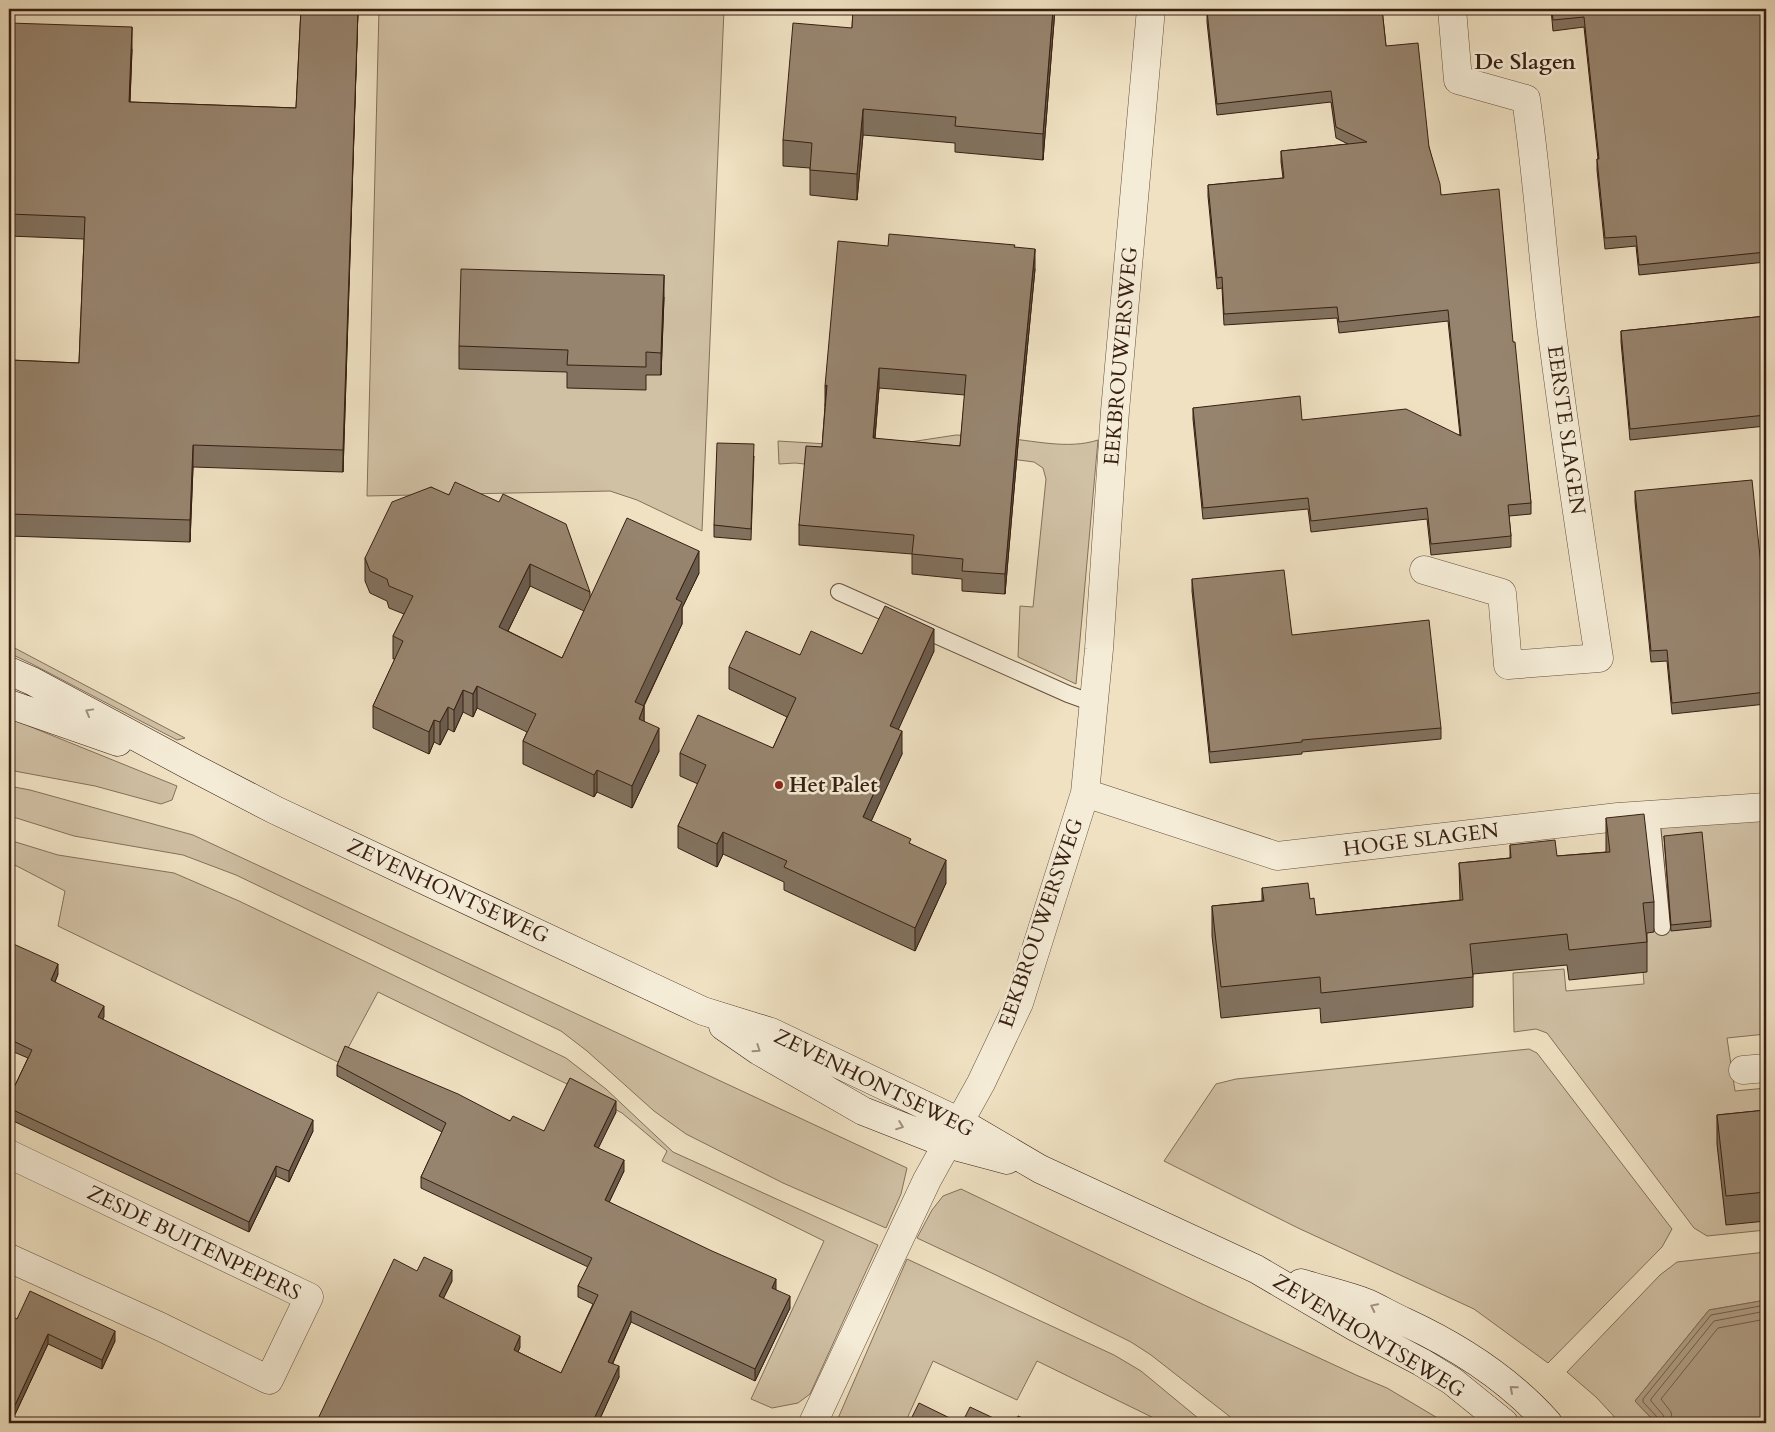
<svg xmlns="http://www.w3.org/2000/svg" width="1775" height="1432" font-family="Cardo,serif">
  <rect width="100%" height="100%" fill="#efe1c2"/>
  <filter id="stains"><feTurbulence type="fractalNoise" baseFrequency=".004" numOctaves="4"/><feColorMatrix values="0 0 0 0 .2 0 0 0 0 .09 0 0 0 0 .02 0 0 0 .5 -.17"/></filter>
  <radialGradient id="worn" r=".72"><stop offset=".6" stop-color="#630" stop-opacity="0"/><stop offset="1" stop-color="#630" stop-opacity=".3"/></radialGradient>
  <path fill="#d0c0a4" stroke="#84705b" d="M379,9h345l-22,522 -65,-31 -27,-9 -243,5z
    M956,435c15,1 31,1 46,3 31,2 65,12 96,2l-22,244 -58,-27 2,-51 13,1 13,-128 -3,-11 -9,-6 -23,-3 -95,17 -121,-13 -16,1 -1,-23 99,6z
    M9,645l176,93 -8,2 -145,-76 -23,-11z
    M9,718l168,68 -5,14 -11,4 -66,-18 -86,-16z
    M9,786l21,4 163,45 714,333 -6,26 -15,34 -103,-45 -97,-49 -32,-23 -67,-60 -26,-20 -325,-156 -53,-20 -109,-19 -64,-20z
    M1766,820v214l-39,4 8,53 31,-3v142l-59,6 -13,-8 -147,-195 -11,-4 -22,3 -1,-59 51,-4 2,22 78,-7 -11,-146 -3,-9z
    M9,840l49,15 116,18 65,28 327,157 40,31 67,63 205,93 -68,149 -12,9 -26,5 -21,-9 73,-158 -162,-80 5,-10 -45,-38 -55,-29 -189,-92 -38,71 -282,-137 7,-35 -56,-29z
    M1529,1049l8,4 135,176 -10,18 -114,116 -74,-54 -176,-81 -134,-67 52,-77 20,-5z
    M961,1189l237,113 158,73 31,13 59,35h-208l-87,-68 -20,-13 -135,-67 -79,-37 15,-28 11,-14z
    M1766,1252v48l-57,10 -74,91 21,22h-36l-23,-25 -30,-26 93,-97 17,-13z
    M907,1259l207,96 27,16 63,52h-40l-127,-62 -20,39 -84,-39 -28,62h-69z"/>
  <path fill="#b09f86" stroke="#806c58" d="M1766,1300v123h-110l-21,-22 74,-91z"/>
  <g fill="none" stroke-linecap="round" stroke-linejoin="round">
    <path stroke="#745f4c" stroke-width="1" d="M1659,1423l-1,-5 -15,-16v-3l68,-84 55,-10
      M1666,1423l-3,-8 -12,-14v-2l63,-78 52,-10
      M1673,1423l-2,-11 -10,-13 57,-71 48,-9"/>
    <g stroke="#65503e" stroke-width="18">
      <path id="lane" d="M839,592l229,102 25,9
        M1651,815l11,112"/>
    </g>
    <g stroke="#65503e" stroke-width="29">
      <path id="street" d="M1424,570l78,23 6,72 91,-7c-17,-111 -34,-222 -48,-333 -9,-76 -14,-151 -25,-226l-68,-19 -6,-71
        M1085,793l192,63 341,-39 148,-10
        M1743,1070l23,-2
        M9,1154l300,143 -40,83 -108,-53 -152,-69
        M813,1423l114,-243 54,-97 38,-80 66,-210 14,-144 16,-238 36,-402"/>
    </g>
    <g stroke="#371f12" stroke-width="29">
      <path id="secondary" d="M9,671l23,10 162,87 81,42 428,201 68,21 189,90 80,47 216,100 99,58 66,35 31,19 52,42
        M9,704l109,38
        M723,1026l36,25 104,60 84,33 60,16
        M1301,1283c22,7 45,12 66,20 13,6 25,13 38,19 54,25 103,56 143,101"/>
    </g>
    <use href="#lane" stroke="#f5ecd7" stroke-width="16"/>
    <use href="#street" stroke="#f5ecd7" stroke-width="28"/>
    <use href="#secondary" stroke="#f5ecd7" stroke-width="28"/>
  </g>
  <path fill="#82725f" stroke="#371f12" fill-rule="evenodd" d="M301,9h57l-15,463 -150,-5 -3,75 -181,-6v-213l1,22v15l69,3 5,-124 -75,-3v-213l123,26 -2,53 166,6z
    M853,9h202l-12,151 -88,-8v-9l-92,-8 -6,65 -47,-5v-27l-27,-2v-26l69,-112z
    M1224,9h158l4,37 43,101 12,48 72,147 18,161v11l-22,2 2,20v11l-80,8 -4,-36 -116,13 -3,-23 -105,10 -10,-100v-11l109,12 158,15 -12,-114 -109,12 -2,-15 -113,7 -2,-37 -5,1 -9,-93v-11l75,-7 -2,-16v-11l67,-7 -12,-6 -5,-36 -114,13 -10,-93v-11l17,-1z
    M1551,9h215v253l-127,13 -3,-29 -31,3 -8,-79v-11h1l-14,-132 -31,4z
    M888,246l127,1 20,22 -17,175 -13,150 -43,-3v-12l-50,-5v-20l-113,-9v-20l23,-78 3,-41zM879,388l86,7 -5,51 -85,-7z
    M664,297l-3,78h-15v15l-79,-2v-16l-108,-3v-23z
    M1766,316v110l-136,14 -9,-98v-11z
    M754,456l-3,84 -37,-3v-12z
    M431,487l159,105v5l109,-24 -17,35v16l-38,82v16l15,29 -27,57 -35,-16 -3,5 -71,-33v-23l4,-9 -50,-24 -4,9 -10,-5 -9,20 -6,-3 -8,16 -6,-3 -5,12 -56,-26v-22l22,-47h-2v-23l11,-22 -15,-6 -2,-7 -17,-8 -5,-12v-23zM530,586l54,25 -22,47 -54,-27z
    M1635,491l131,122v91l-94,10 -5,-53 -16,1 -16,-160z
    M1192,579l100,56 149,93v11l-139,13v2l-92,9 -18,-172z
    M934,651l-36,78 4,25 -31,67 40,23 35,39 -31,68 -131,-61v-8l-61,-28 -6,13 -39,-19v-22l20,-42 -18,-8v-23l93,-5 14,-31 -58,-28v-22l71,-12 62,-1z
    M1606,818l48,84v30l-7,1v39l-78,8 -2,-15 -94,9v33l-152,16 -1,-15 -99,10 -9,-82v-30l50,-5v-13l48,11 6,16 144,-15 -1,-37 51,-5v-13l47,11 49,-4z
    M1664,836l47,85v6l-40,4z
    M9,942l49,32 -3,8 49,35 -2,2 211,112 -24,51 -13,-6 -27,56 -240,-113v-21l19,-40 -19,-8z
    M337,1065l173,56 34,10 72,-19 -18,36 26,23 -15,31 167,88 14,18 -35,73 -124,-59 -18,41 6,14 -21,46h-282l101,-152 35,10 -9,18 77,48 -2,5 43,21 32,-69 -15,-7v-11l10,-19 -167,-79v-11l21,-45 -105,-56z
    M1766,1110v111l-40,4 -9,-81v-29z
    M17,1319l98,22 -13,28 -54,-25 -37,79h-2z"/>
  <path fill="#6a5c4d" stroke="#371f12" d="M358,9l-15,463v-22z
    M1053,9h2l-12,151v-26z
    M132,27v22l-3,75v-22z
    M863,109v26l-6,65v-26z
    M1035,249v20l-17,175 -13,150v-20l13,-150z
    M664,275v22l-3,78v-22z
    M10,323v22l-1,36v-22z
    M879,368v20l-6,70v-20z
    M827,385l-2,21v-20z
    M193,445v22l-3,75v-22z
    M699,551v22l-17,35v16l-47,100v-22l41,-103z
    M530,564v22l-31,63v-22z
    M934,629v22l-44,97v-22z
    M477,686v22l-4,9v-23z
    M463,690v22l-9,20v-22z
    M644,706v22l-5,-9z
    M448,707v22l-8,16v-23z
    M434,720v22l-5,12v-22z
    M659,728v23l-27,57v-22z
    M902,731v23l-39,85v-22z
    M597,770v22l-3,5v-22z
    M723,832v22l-6,13v-23z
    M946,860v23l-31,68v-23z
    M58,964v10l-7,17v-11z
    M104,1006v11l-6,11v-11z
    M616,1101v11l-22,45v-11z
    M313,1120v11l-24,51v-11z
    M624,1160v11l-19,40v-11z
    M276,1166v10l-27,56v-10z
    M452,1270v11l-13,26v-11z
    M776,1279v11l-4,10v-12z
    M790,1296v12l-35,73v-12z
    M631,1311v11l-23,51v-11z
    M115,1331v10l-13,28v-9z
    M48,1334v10l-37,79h-2v-5z
    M520,1336v11l-6,14v-11z
    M619,1366v11l-21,46h-6z"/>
  <path fill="#97846e" stroke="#371f12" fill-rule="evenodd" d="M301,9h57l-15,441 -150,-5 -3,75 -181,-6v-154l70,3 6,-146 -76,-3v-191l123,4 -3,75 167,6z
    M853,9h200l-10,125 -88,-8 1,-9 -93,-8 -6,65 -47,-4 2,-27 -29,-3 10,-117 59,5z
    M1225,9h157l4,37 32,-3 11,104 11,37 1,11 58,-6 14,153h2l16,161 -23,2 3,31 -80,8 -4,-36 -116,13 -3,-23 -105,10 -10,-100 107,-12 2,24 104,-11 55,27 -13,-126 -109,12 -2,-15 -113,7 -2,-37 -5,1 -9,-93 76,-7 -3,-27 86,-9 -31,-15 -5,-36 -114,13 -10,-93z
    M1552,9h214v243l-127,13 -3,-29 -31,2 -8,-79h2l-15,-142 -31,3z
    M889,234l126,11 -1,2 21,2 -17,175 -13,150 -43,-3 1,-12 -51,-5 2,-19 -115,-10 7,-79 16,1 5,-62 -2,1 13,-145 50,5zM879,368l87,7 -6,71 -87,-8z
    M461,269l203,6 -3,78 -15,-1v15l-79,-2 1,-15 -109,-4z
    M1766,316v99l-136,14 -9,-98z
    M9,323h1l-1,36z
    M717,443l37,1 -3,85 -37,-4z
    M1752,480l14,133v79l-94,11 -5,-53 -16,1 -16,-160z
    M455,482l44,20 4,-8 63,30 24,68 -60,-28 -31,63 63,31 65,-140 72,33 -23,48 6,3 -47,100 9,4 -5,13 20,9 -27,58 -35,-16 -3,5 -71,-34 13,-27 -59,-28 -4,8 -10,-4 -9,20 -6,-3 -8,15 -6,-2 -5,12 -56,-26 30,-65 -10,-5 20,-40 -24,-10 -2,-7 -17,-8 -5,-13 27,-56 39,-15 18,8z
    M1284,570l8,65 137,-15 12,108 -139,12v2l-92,10 -18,-173z
    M885,606l49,23 -44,97 12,5 -39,86 48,22 -2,4 37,17 -31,68 -131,-61 3,-6 -64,-29 -6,12 -39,-18 28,-61 -26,-12 18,-38 75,33 23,-50 -67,-31 17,-36 54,24 11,-24 51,23z
    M1644,814l10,88 -11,1 4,39 -78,8 -2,-16 -97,10 3,33 -152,16 -1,-16 -99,10 -9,-81 52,-5 -2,-13 46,-5 2,16 4,-1 2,17 147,-15 -4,-37 52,-5 -1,-13 45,-5 2,16 53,-4 -4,-34z
    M1702,832l9,89 -40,4 -7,-89z
    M9,942l49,22 -7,16 53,26 -6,11 215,103 -24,51 -13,-5 -27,56 -240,-114v-10l23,-48 -23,-11z
    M345,1046l113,48 52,27 3,-5 31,15 26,-53 46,23 -22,45 30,14 -19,40 107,51 64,28 -4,9 18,8 -35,73 -124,-58 -23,51 11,4 -27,57h-276l78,-164 23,12 7,-14 28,13 -13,26 81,40 -6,14 47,23 37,-78 -20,-9 14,-28 -171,-81 25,-54 -109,-58z
    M1766,1110v82l-40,4 -9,-81z
    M30,1291l85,40 -13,29 -54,-26 -39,84v-103l8,4z
    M919,1403l41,20h-51z
    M970,1407l34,16h-42z
    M1018,1416l16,7h-20z"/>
  <defs><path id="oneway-chevron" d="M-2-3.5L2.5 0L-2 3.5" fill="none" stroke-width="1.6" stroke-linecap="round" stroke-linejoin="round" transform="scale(1.25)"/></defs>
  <g stroke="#a0907e">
    <use href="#oneway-chevron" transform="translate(89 712) rotate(-151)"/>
    <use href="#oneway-chevron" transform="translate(757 1049) rotate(34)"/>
    <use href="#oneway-chevron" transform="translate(900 1126) rotate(21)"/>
    <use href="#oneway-chevron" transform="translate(1374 1307) rotate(-154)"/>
    <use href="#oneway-chevron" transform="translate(1513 1389) rotate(-139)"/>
  </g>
  <circle fill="#8f2418" stroke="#f5ecd7" stroke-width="2" cx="779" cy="785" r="5"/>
  <g text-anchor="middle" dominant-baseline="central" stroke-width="5" stroke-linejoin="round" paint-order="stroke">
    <g font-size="21" fill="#371f12" stroke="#f5ecd7">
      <text transform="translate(1121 356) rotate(-85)">EEKBROUWERSWEG</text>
      <text transform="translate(1566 430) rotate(82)">EERSTE SLAGEN</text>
      <text transform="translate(1421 840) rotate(-7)">HOGE SLAGEN</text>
      <text transform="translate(448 891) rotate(25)">ZEVENHONTSEWEG</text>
      <text transform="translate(1041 923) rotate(-71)">EEKBROUWERSWEG</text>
      <text transform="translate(874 1083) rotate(26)">ZEVENHONTSEWEG</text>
      <text transform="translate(194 1243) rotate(26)">ZESDE BUITENPEPERS</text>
      <text transform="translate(1369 1336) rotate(31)">ZEVENHONTSEWEG</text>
    </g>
    <g font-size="21" font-weight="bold" fill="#371f12" stroke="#f5ecd7" text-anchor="start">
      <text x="789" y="785">Het Palet</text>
    </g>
    <g font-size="22" font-weight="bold" fill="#371f12" stroke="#f5ecd7">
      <text x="1525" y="62">De Slagen</text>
    </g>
  </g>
  <rect width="1775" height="1432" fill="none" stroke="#efe1c2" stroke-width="30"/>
  <rect x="10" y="10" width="1755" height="1412" fill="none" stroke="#371f12" stroke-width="2.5"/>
  <rect x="15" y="15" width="1745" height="1402" fill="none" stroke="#371f12"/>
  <rect width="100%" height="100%" filter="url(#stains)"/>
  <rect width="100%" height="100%" fill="url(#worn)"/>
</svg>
